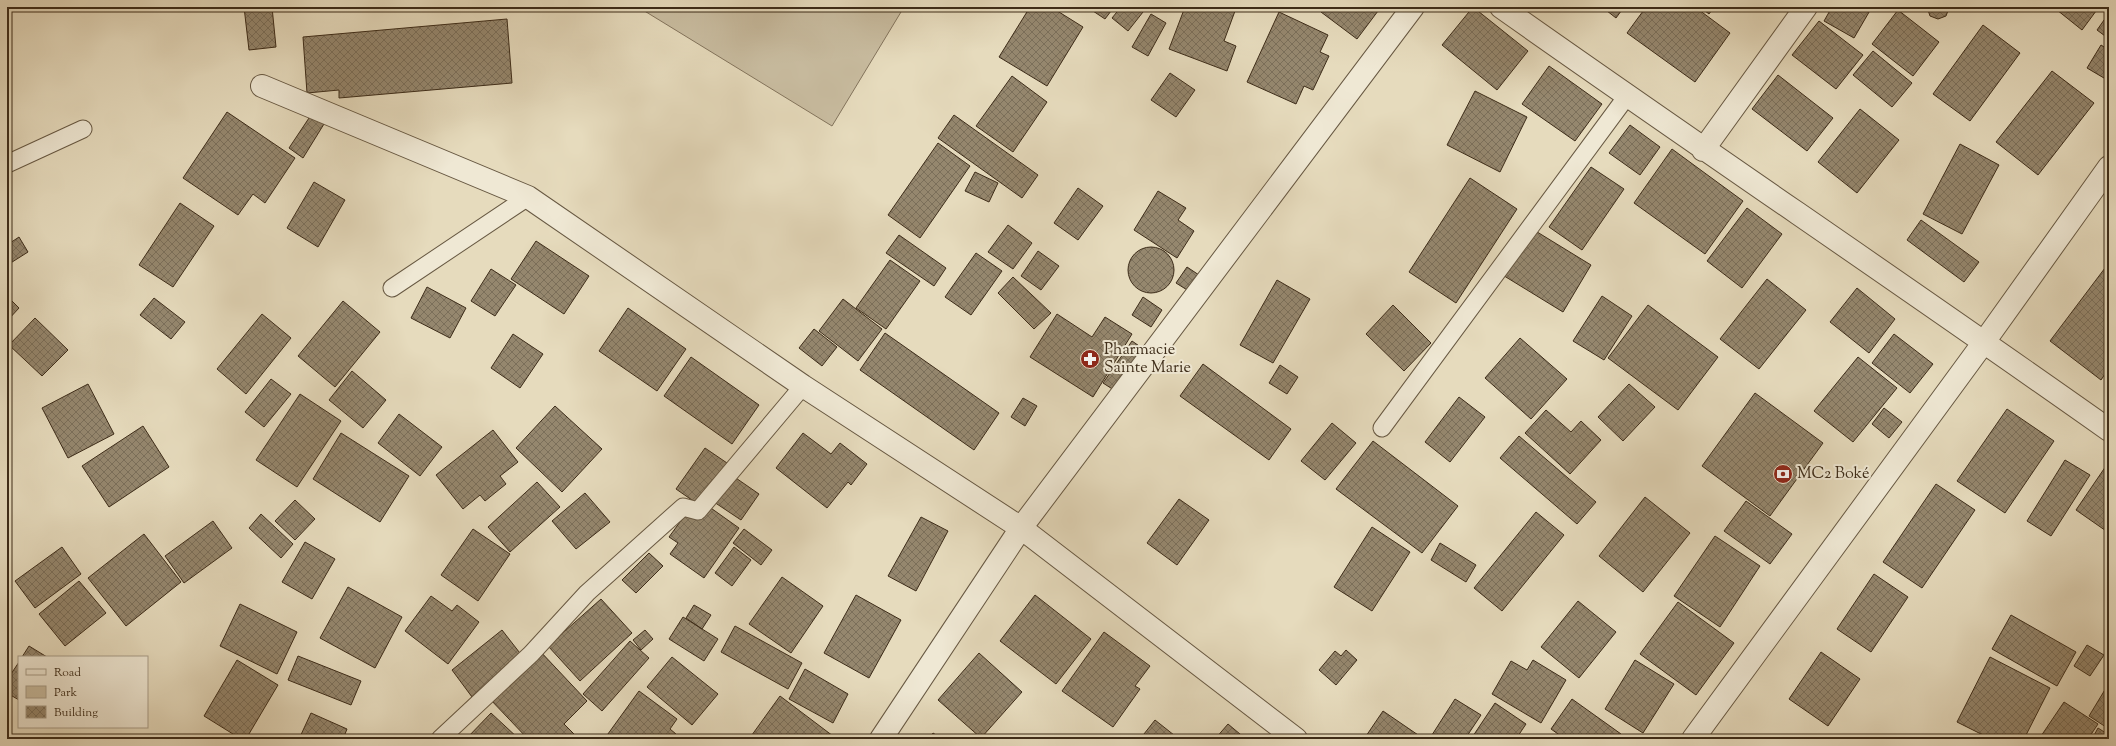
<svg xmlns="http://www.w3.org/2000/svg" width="2116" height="746" font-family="'Sorts Mill Goudy',serif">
  <defs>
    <pattern id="building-cross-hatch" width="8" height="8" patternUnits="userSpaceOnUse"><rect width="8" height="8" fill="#95876e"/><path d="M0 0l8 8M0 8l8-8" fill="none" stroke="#7b6f5a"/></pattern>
  </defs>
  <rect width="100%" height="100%" fill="#e6dbbd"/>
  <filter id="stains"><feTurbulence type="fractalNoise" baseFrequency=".005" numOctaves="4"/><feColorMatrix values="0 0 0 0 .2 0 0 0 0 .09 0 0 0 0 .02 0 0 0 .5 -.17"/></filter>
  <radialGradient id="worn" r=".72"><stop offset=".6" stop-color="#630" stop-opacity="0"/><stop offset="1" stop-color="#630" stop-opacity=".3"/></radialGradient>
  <path fill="#c9bda1" stroke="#83745d" d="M638,7h266l-72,119z"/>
  <path fill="url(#building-cross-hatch)" stroke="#3d2c19" d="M244,7h28l4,40 -27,3z
    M1030,7h21l32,20 -36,59 -48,-29z
    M1087,7h27l-9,12z
    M1121,7h26l-19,24 -16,-13z
    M1185,7h39l11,4 -11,30 12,5 -9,25 -58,-22z
    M1325,7h56l-24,32 -36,-27z
    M1473,7l55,44 -31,39 -55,-45z
    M1602,7h22l-8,11z
    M1646,7h49l35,26 -35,49 -68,-49z
    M1700,7h14l-5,7z
    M1832,7h40l-18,31 -30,-17z
    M1927,7h22v1l-3,8 -8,3 -8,-3z
    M2059,7h40l-17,23 -25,-20z
    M1898,10l41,32 -26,34 -41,-32z
    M1279,12l49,23 -8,17 9,4 -16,34 -9,-4 -8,18 -49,-22z
    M2109,13v26l-12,-9z
    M1151,14l15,9 -18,33 -16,-9z
    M507,19l5,64 -173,15v-8l-32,3 -4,-56z
    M1819,21l44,34 -27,34 -44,-34z
    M1983,25l37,28 -50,68 -37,-27z
    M2101,45l8,5v31l-22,-13z
    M1873,51l39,32 -20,24 -39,-32z
    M1549,66l53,38 -27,37 -53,-37z
    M2052,71l42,32 -56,72 -42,-33z
    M1170,73l25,17 -19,27 -25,-17z
    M1778,75l55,43 -26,33 -55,-42z
    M1012,76l35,26 -34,50 -37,-26z
    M1475,91l52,26 -27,55 -53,-27z
    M1860,109l39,31 -42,53 -39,-31z
    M227,112l68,46 -30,45 -12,-9 -15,21 -55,-37z
    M311,115l13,9 -21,34 -14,-10z
    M954,115l84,60 -16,23 -84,-60z
    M1630,125l30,22 -20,28 -31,-22z
    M938,143l32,23 -50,72 -32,-23z
    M1960,144l39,21 -37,69 -39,-20z
    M1672,149l71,52 -38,53 -71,-51z
    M1591,167l33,22 -42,61 -33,-23z
    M975,172l23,11 -9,19 -24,-11z
    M1470,178l47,31 -61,94 -47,-31z
    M314,182l31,18 -27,47 -31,-19z
    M1078,188l25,18 -25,34 -24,-17z
    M1158,191l28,17 -8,12 16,11 -17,27 -43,-28z
    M180,203l34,23 -41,61 -34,-22z
    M1747,208l35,26 -40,54 -35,-27z
    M1921,220l58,42 -15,20 -57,-42z
    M1008,225l24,18 -19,26 -25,-17z
    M1529,227l62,38 -28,47 -62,-38z
    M899,235l47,33 -12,18 -48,-33z
    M19,237l9,15 -19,12 -2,-3v-16z
    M536,241l53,35 -25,38 -53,-35z
    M1128 270a23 23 0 1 1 46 0a23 23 0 1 1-46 0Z
    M1038,251l21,15 -18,24 -20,-14z
    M976,253l26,18 -31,44 -26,-18z
    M890,260l30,21 -34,48 -30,-21z
    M2108,264l1,104 -8,12 -51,-39z
    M1187,267l15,10 -10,16 -16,-10z
    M491,269l25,16 -21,31 -24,-15z
    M1013,277l38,36 -17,16 -36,-36z
    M1767,279l39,31 -47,59 -39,-30z
    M1277,280l33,19 -37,64 -33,-18z
    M427,287l39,21 -16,30 -39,-20z
    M1857,288l38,31 -26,34 -39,-31z
    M7,296l12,12 -12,13z
    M1602,296l30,20 -28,44 -31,-19z
    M1143,297l19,13 -11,17 -19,-12z
    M154,298l31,24 -14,17 -31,-24z
    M843,299l39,30 -24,32 -39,-30z
    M343,301l37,31 -45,55 -37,-31z
    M1393,305l38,38 -27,28 -38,-37z
    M1648,305l70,52 -40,53 -70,-52z
    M628,308l58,41 -29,42 -58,-40z
    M262,314l29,24 -45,56 -29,-25z
    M1057,314l35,23 13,-20 27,17 -39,63 -63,-40z
    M35,318l33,32 -26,26 -33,-31z
    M814,329l23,18 -15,19 -23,-18z
    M885,333l114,80 -25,37 -114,-80z
    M513,334l30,20 -23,34 -29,-20z
    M1894,334l39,30 -23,29 -38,-30z
    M1520,338l47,41 -36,40 -46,-41z
    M1132,341l13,9 -28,42 -14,-9z
    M691,357l68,48 -27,39 -68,-48z
    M1858,357l39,31 -44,54 -39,-31z
    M1203,364l88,65 -22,31 -89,-64z
    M1280,365l18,12 -11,17 -18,-11z
    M352,371l34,29 -23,28 -34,-28z
    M271,379l20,15 -27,33 -19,-15z
    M88,384l26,50 -46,24 -26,-50z
    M1629,384l26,23 -32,34 -25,-24z
    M1755,393l68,50 -53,73 -68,-50z
    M300,394l41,27 -44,66 -41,-27z
    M1459,397l26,20 -35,45 -25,-20z
    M1023,398l14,8 -12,20 -14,-9z
    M555,406l47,43 -40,43 -46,-44z
    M1884,408l18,14 -13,16 -17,-14z
    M2007,409l47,32 -49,72 -48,-32z
    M1546,410l25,22 10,-11 20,19 -31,34 -45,-41z
    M399,414l43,33 -22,29 -42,-33z
    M1332,423l24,20 -31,37 -24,-19z
    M143,426l26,41 -60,40 -27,-41z
    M493,430l25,32 -18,14 6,8 -21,17 -5,-6 -17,14 -27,-34z
    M341,433l68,43 -29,46 -67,-43z
    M803,433l28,21 9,-11 27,21 -16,21 -3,-3 -21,26 -51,-40z
    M1519,436l77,66 -19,22 -77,-66z
    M1373,441l85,65 -36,47 -86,-64z
    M705,448l22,15 -28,42 -23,-16z
    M2065,460l25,15 -39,61 -24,-15z
    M2108,463l1,1v69l-33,-23z
    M733,476l26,18 -18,26 -27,-18z
    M537,482l23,25 -50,45 -22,-25z
    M1936,484l39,26 -53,78 -39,-26z
    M585,493l25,29 -34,27 -24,-28z
    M1645,497l45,36 -47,59 -44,-36z
    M1179,499l30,21 -32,45 -30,-22z
    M295,500l20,19 -20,21 -20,-19z
    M1746,501l46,33 -22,30 -46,-33z
    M708,506l31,22 -35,50 -34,-24 8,-11 -9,-6 19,-26z
    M1536,512l28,23 -62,76 -28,-23z
    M261,514l32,30 -12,14 -32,-30z
    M921,517l27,14 -32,60 -28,-15z
    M213,521l19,27 -48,35 -19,-27z
    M1372,527l38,25 -38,59 -38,-24z
    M473,529l37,25 -32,47 -37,-26z
    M744,529l28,21 -11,15 -28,-22z
    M144,534l37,48 -55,44 -38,-48z
    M1715,536l45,30 -40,61 -46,-31z
    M305,542l30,17 -23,40 -30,-17z
    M1440,543l36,22 -10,17 -35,-22z
    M62,547l19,27 -46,34 -20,-27z
    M734,547l17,13 -19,26 -17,-13z
    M649,553l14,13 -27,27 -14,-13z
    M1874,574l34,23 -37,55 -34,-23z
    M782,577l41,29 -32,47 -42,-29z
    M79,581l27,32 -41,33 -26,-32z
    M348,587l54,30 -27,51 -55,-30z
    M856,595l45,25 -32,58 -45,-25z
    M1035,595l56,44 -35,45 -56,-43z
    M431,596l21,15 5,-6 22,17 -31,42 -43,-33z
    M601,599l31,34 -52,48 -32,-35z
    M1578,601l38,31 -37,46 -38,-31z
    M1678,602l56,41 -38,52 -56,-41z
    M240,604l57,28 -20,42 -57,-28z
    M694,605l17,10 -9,14 -16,-11z
    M2011,615l65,37 -19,34 -65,-37z
    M683,617l35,22 -14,22 -35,-22z
    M735,626l67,37 -14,26 -67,-37z
    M502,630l21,27 -51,40 -20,-27z
    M645,630l8,9 -12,11 -8,-10z
    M1104,632l46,34 -15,20 5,3 -27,38 -51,-36z
    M630,641l19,17 -47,53 -19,-17z
    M2087,645l17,10 -14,21 -16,-10z
    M29,646l18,11h-25z
    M539,650l48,51 -23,23 15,15h-51l-39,-41z
    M1346,650l11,10 -21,25 -17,-15 16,-19 6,5z
    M1821,652l39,27 -32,47 -39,-27z
    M979,653l43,39 -41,46 -43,-38z
    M298,656l63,25 -10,24 -63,-25z
    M672,657l46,37 -26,31 -45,-38z
    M1990,657l60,31 -26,51h-33l-34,-17z
    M237,660l41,25 -32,54h-5l-37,-23z
    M1533,660l33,20 -25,43 -49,-29 19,-33 16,9z
    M1635,660l39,24 -31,49 -38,-24z
    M19,662v38l-12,-7v-13z
    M805,669l43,25 -15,29 -44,-24z
    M2109,683v46l-20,-13z
    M639,691l38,28 -7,10 6,5 -3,5 -68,-1z
    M780,696l53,40 -2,3h-82z
    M1455,699l26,16 -16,24 -35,-1z
    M1572,699l49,35 -4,5h-52l-14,-10z
    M2064,702l34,22 -10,15h-49z
    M1495,703l31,21 -10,15h-45z
    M1383,711l41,28h-60z
    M311,713l36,16 -4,10h-44z
    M491,713l28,26h-53z
    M1155,720l24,19h-39z
    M1228,724l18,15h-31z
    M2098,728l11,7v4h-17z
    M933,733l9,6h-13z"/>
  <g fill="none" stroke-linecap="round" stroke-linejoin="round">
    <g stroke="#675842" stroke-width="19">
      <path id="lane" d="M7,164l76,-35
        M392,288l136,-91
        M1382,428l245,-332
        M440,739l91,-85 56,-61 96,-86 15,4 105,-125"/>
    </g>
    <g stroke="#675842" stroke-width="24">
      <path id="street" d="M1501,7c201,142 406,280 608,423
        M262,86l266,111 275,189 218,142 275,211
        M1703,150l103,-143
        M881,739l140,-211 392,-521
        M1693,739l291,-397 125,-175"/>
    </g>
    <use href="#lane" stroke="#efe8d4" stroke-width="17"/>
    <use href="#street" stroke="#efe8d4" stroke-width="22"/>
  </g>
  <defs>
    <g id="pharmacy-disc" transform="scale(1)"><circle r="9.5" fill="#8f2418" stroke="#efe8d4"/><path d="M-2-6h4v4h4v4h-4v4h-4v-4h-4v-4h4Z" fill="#fff"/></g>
    <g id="bank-disc" transform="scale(1)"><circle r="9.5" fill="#8f2418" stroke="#efe8d4"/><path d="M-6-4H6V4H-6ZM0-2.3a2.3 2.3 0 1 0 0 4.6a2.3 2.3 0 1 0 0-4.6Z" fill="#fff"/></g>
  </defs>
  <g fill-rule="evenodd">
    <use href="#pharmacy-disc" x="1090" y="359"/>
    <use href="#bank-disc" x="1783" y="474"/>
  </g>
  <g text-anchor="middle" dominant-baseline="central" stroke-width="4" stroke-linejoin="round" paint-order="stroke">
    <g font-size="16" fill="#3d2c19" stroke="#efe8d4" text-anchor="start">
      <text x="1104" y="350">Pharmacie<tspan x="1104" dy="18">Sainte Marie</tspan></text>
      <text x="1797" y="474">MC2 Boké</text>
    </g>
  </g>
  <rect width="2116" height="746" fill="none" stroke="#e6dbbd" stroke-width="24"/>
  <rect x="8" y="8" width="2100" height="730" fill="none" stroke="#3d2c19" stroke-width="2"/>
  <rect x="12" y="12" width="2092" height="722" fill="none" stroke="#3d2c19"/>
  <rect x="18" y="656" width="130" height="72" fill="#efe8d4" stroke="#a89d89"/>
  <rect x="26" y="669" width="20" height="6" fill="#efe8d4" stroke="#a89d89"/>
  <text x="54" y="676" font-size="12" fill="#3d2c19">Road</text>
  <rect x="26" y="686" width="20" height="12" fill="#c9bda1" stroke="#a89d89"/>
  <text x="54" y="696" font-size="12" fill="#3d2c19">Park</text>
  <rect x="26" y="706" width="20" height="12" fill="url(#building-cross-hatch)" stroke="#a89d89"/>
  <text x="54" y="716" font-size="12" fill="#3d2c19">Building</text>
  <rect width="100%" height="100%" filter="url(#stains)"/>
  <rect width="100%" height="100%" fill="url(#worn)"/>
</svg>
